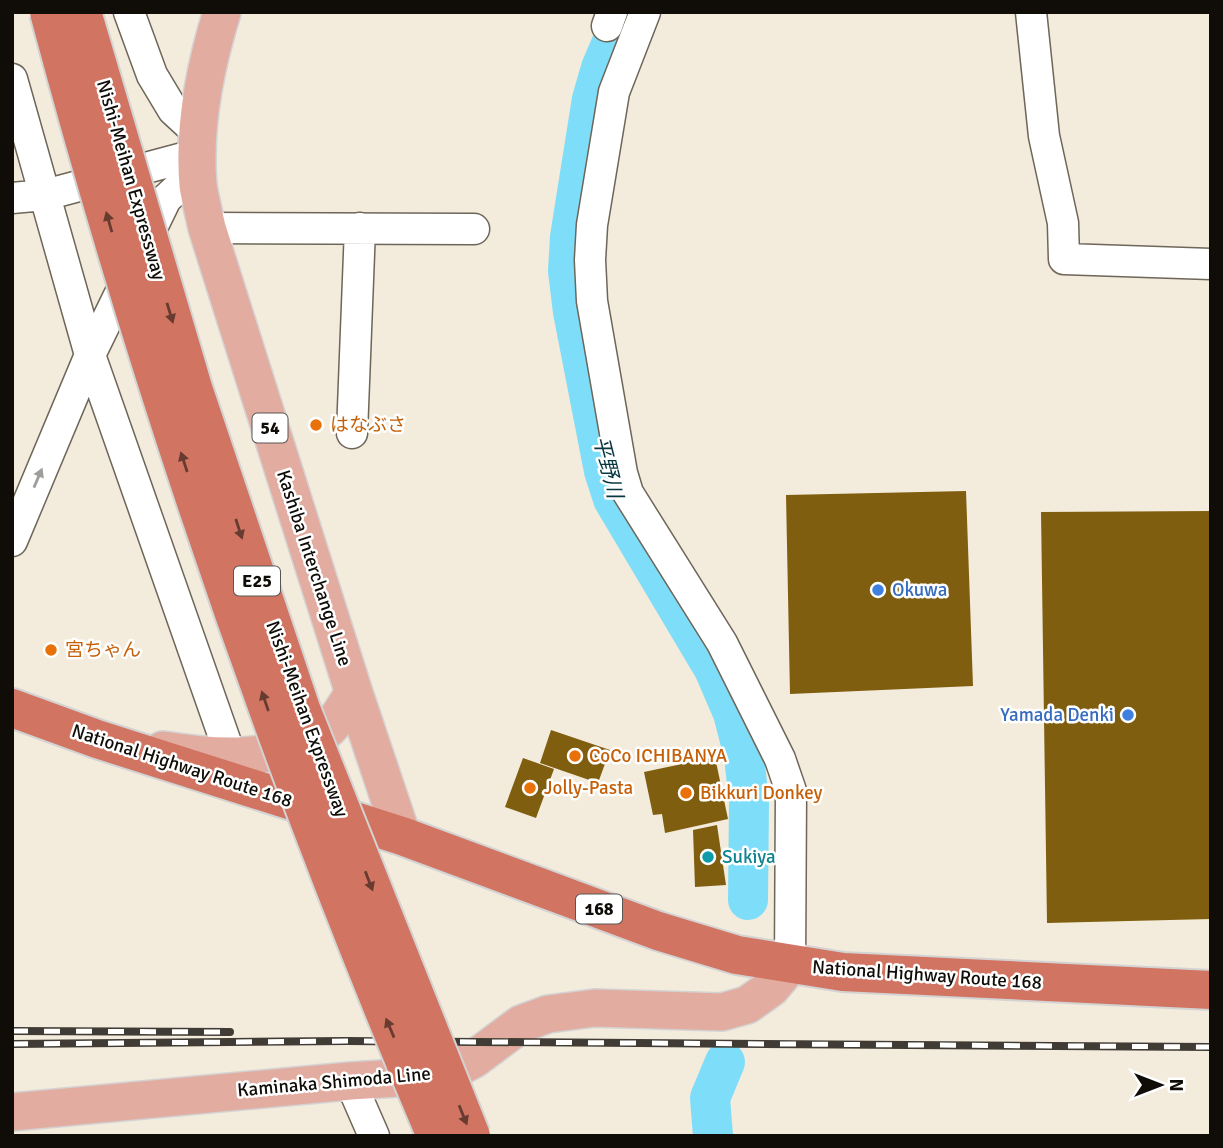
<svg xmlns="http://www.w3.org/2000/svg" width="1223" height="1148" font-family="Signika,'Noto Sans JP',sans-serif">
  <rect width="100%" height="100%" fill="#f3ebdb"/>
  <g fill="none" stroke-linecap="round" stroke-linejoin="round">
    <path stroke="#7edef9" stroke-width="40" d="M625,12l-24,56 -9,31 -22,138 -2,34 5,41 31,159 9,28 101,170 19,44 11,43 5,46 -1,98
      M713,1136l-3,-38 15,-36"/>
  </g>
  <path fill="#805e0f" d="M966,491l7,195 -183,8 -4,-199z
    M1211,511v408l-164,4 -6,-411z
    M551,730l59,20 -12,33 -58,-20z
    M715,757l13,62 -63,14 -3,-19 -9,1 -9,-43z
    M523,758l31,11 -18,49 -31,-11z
    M717,825l9,60 -31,2 -2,-57z"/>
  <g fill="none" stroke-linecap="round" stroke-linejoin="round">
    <g stroke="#6d6659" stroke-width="33">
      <path id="minor" d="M129,12l23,63 21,35 25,23
        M645,12l-31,80 -22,133 -2,35 2,41 30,172 6,20 94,150 58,116 11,32 -1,174
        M1031,12l13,124 19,87 1,36 147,5
        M607,26l5,-14
        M12,79l78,276 141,402
        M12,198l33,-3 153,-41
        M207,228l267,1
        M352,433l8,-205
        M12,541l78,-186 76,-156 14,-13 18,-1
        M350,1081l24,55"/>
    </g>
    <g stroke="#d4d3d3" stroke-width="40">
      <path id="major" d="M222,12c-17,55 -29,115 -24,173 2,14 6,29 9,43l147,465 48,143
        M163,750c51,8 105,12 151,-13 4,-2 10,-5 14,-8 10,-9 18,-25 26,-36
        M12,1112l338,-31 79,-5 24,-6 21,-11 47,-35 27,-10 47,-6 127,4 25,-7 24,-17 19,-23"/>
    </g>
    <g stroke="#d4d3d3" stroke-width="42">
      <path id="highway" d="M12,708l85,31 305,97 256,95 79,24 106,17 368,18"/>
    </g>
    <use href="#minor" stroke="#fff" stroke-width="30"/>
    <use href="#major" stroke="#e3aca0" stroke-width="37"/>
    <use href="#highway" stroke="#d17461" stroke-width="38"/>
    <g stroke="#403c35" stroke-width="8">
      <path id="rail" d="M12,1031l218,1
        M12,1044l334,-3 865,6"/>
    </g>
    <use href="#rail" stroke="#fff" stroke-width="5" stroke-dasharray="16" stroke-linecap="butt"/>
    <g stroke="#d4d3d3" stroke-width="42" stroke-linecap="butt">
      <path id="highway-bridge" d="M49,12c102,383 232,759 387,1124
        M82,12l111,376 108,321 170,427"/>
    </g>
    <use href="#highway-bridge" stroke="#d17461" stroke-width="38"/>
  </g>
  <defs><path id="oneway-solid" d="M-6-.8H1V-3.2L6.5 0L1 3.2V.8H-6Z" transform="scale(1.75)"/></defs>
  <g fill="#673b30">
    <use href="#oneway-solid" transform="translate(109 222) rotate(-106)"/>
    <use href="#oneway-solid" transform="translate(170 313) rotate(73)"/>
    <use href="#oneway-solid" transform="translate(184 462) rotate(-108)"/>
    <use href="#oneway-solid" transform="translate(239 529) rotate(72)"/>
    <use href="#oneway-solid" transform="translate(265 701) rotate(-109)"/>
    <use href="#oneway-solid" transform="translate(369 881) rotate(69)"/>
    <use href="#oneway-solid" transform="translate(390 1028) rotate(-113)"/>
    <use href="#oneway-solid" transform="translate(463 1115) rotate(68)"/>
  </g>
  <use fill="#9f9e9c" href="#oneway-solid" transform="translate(38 478) rotate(-67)"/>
  <g fill="#e8710a" stroke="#fff" stroke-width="2.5">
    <circle cx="316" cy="425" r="7"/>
    <circle cx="51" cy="650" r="7"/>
    <circle cx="575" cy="756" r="7"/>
    <circle cx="530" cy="788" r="7"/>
    <circle cx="686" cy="793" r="7"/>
  </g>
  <g fill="#3f7fe0" stroke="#fff" stroke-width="2.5">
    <circle cx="878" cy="590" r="7"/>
    <circle cx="1128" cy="715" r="7"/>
  </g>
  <circle fill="#0f9aa8" stroke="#fff" stroke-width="2.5" cx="708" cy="857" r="7"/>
  <g text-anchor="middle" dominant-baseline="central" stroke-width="5" stroke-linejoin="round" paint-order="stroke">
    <g fill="#fff" stroke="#585652" stroke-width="2">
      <rect x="252.5" y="413.5" width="35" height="29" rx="5"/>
      <rect x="234" y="566.5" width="46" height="29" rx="5"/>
      <rect x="576" y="894.5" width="46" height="29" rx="5"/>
    </g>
    <g font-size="18" font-weight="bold" fill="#100d08">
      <text x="270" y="428">54</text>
      <text x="257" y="581">E25</text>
      <text x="599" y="909">168</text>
    </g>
    <g font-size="19" fill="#100d08" stroke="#fff">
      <text transform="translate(131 180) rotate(74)">Nishi-Meihan Expressway</text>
      <text transform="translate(314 568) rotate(72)">Kashiba Interchange Line</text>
      <text transform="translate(307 719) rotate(70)">Nishi-Meihan Expressway</text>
      <text transform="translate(182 766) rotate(18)">National Highway Route 168</text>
      <text transform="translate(927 975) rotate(4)">National Highway Route 168</text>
      <text transform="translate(334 1082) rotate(-5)">Kaminaka Shimoda Line</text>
    </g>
    <g font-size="19" fill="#c56008" stroke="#fff" text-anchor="start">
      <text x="330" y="425">はなぶさ</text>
      <text x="65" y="650">宮ちゃん</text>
      <text x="589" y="756">CoCo ICHIBANYA</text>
      <text x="544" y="788">Jolly-Pasta</text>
      <text x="700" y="793">Bikkuri Donkey</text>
    </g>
    <g font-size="19" fill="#366cbe" stroke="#fff" text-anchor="start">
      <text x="892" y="590">Okuwa</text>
      <text x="1114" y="715" text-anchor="end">Yamada Denki</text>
    </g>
    <g font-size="19" fill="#0d838f" stroke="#fff" text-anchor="start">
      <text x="722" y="857">Sukiya</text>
    </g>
    <g font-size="21" font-style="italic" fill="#083742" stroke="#fff">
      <text transform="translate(608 467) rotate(76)">平野川</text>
    </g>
  </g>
  <rect width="1223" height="1148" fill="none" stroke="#100d08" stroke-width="28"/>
  <g transform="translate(1160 1085) rotate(90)" stroke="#ffffff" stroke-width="5" paint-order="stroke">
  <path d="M0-5L12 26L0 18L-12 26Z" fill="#100d08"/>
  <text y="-10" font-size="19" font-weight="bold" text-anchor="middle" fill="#100d08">N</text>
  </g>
</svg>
